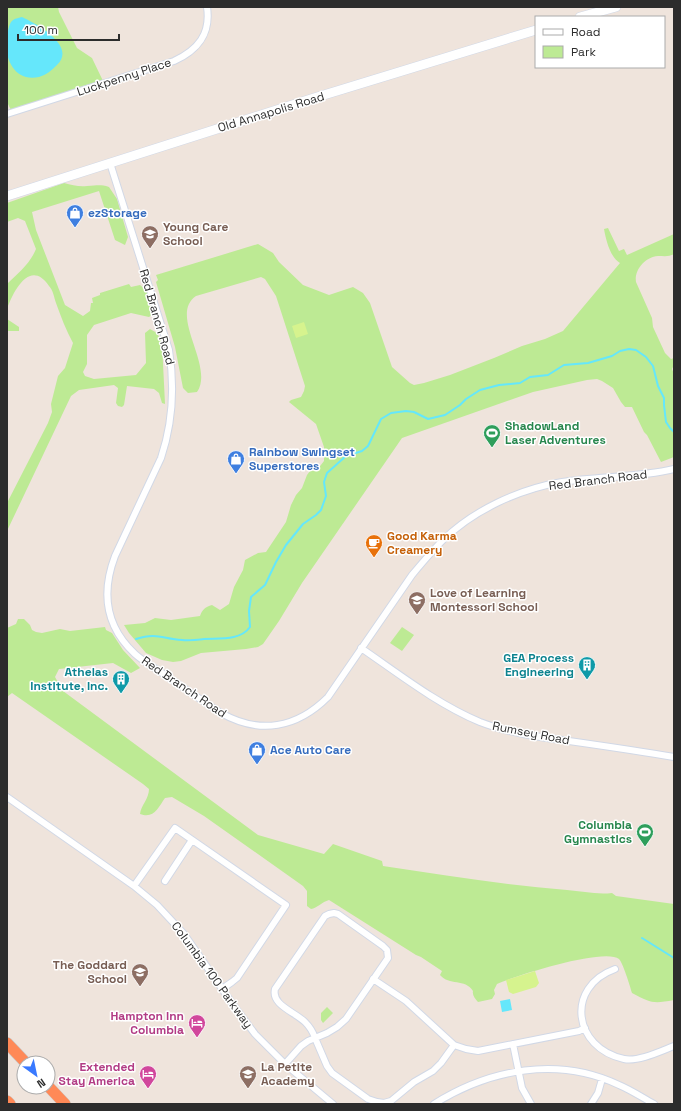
<svg xmlns="http://www.w3.org/2000/svg" width="681" height="1111" font-family="'Space Grotesk',sans-serif">
  <rect width="100%" height="100%" fill="#efe4dc"/>
  <path fill="#bdea94" d="M7,7h51l1,5 18,36 15,10 12,25 -92,29 -5,-10z
    M64,183c8,2 15,4 23,3 10,0 12,-2 22,1l8,12 11,38 -3,8 -10,-5 -16,-49 -67,21 4,18 29,75 18,11 7,-5 1,-8h2l-1,-5 8,-3v-2l29,-9 2,3 9,-2 6,5 7,24 -4,3 -18,-4 -37,12 -7,10v29l-4,8 2,4 9,3 42,-4 10,-12 -1,-30 5,-4 7,4 5,10 3,61 -3,-1 -3,-10 -5,-4 -27,-3 -3,19 -2,2 -4,-1 -2,-3 2,-15 -4,-3 -35,5 -8,6 -64,135v-28l41,-80 4,-11 -1,-8 7,-28 7,-8 8,-25c-7,-13 -12,-26 -17,-40 -2,-6 -3,-13 -7,-17 -19,-28 -36,6 -42,23v-25c11,-11 23,-20 29,-35l-11,-28 -7,-3 -11,4v-19z
    M608,228l11,23 5,-2 3,6 47,-21v20c-5,3 -10,2 -16,2 -13,1 -24,14 -22,26l16,36 1,9 12,26 6,6 3,-1v7l-2,4 2,5v83l-13,5 -14,-27 -3,-3 -12,-25h-7l-4,-5 -8,-14 -11,-7 -5,-2 -10,1 -54,12 -131,46 -100,145 -23,38 -16,23 -5,3 -12,2 -45,4 -20,8 -8,1 -11,-2 -16,-7 -17,-20 -5,-8 21,-2 10,-5 16,2 29,-4c2,-6 5,-9 12,-11l8,5 9,-6 5,-17 9,-17 2,-10 13,-7 8,-1 20,-30 5,-17 5,-10 6,-7 5,-13 3,-4 7,-1 7,-9v-14l-8,-23 -27,-22 2,-2 10,-3 3,-6 1,-5 -29,-90 -11,-17 -4,-2 -65,19c-28,19 19,70 1,96l-9,1 -5,-5 -8,-41 -19,-65 2,-2 -2,-5 102,-31 15,9 6,9 24,23 26,10 24,-8 10,6 7,10 22,64 18,16 4,2 10,-2 26,-8 44,-17 28,-12 23,-7 18,-8 57,-68c-10,-6 -14,-23 -16,-34z
    M7,319l12,8v4h-12z
    M18,619h6l6,6 2,5 4,2 6,1 18,-4 10,2 35,-4 1,3 6,3 11,17 17,18 -9,5 -18,-10 -54,6 -4,8 8,14 195,144 66,19 9,-10 49,17 1,5c61,9 122,19 184,24 15,1 30,5 45,3l4,3 58,8v96c-21,4 -23,3 -42,-7 -2,-7 -9,-30 -13,-34 -14,-12 -105,17 -122,25l-3,6 1,4 -3,5 -14,3c-3,-3 -6,-7 -5,-11 -8,-13 -24,-5 -33,-16l2,-4 -21,-14 -5,-2 -87,-55c-7,2 -12,8 -18,9l-4,-3v-15l-4,-5 -99,-70 -32,-19 -7,1c-7,10 -11,21 -25,16 1,-9 9,-15 9,-25l-6,-5 -131,-91 -5,4v-69l9,-4z
    M402,627l12,8 -12,16 -12,-8z
    M327,1007l6,6 -10,10 -2,-3v-7z"/>
  <path fill="#d6f38e" d="M304,322l4,12 -12,4 -4,-12z
    M535,971l4,12 -3,4 -23,7 -4,-2 -3,-12z"/>
  <path fill="#65e7fb" d="M22,17c15,7 55,29 35,48 -5,5 -11,10 -18,12 -28,6 -37,-25 -31,-46 1,-4 2,-9 5,-11 3,-2 6,-2 9,-3z
    M510,999l2,11 -10,2 -2,-11z"/>
  <g fill="none" stroke-linecap="round" stroke-linejoin="round">
    <path stroke="#65e7fb" stroke-width="2" d="M136,639c21,-7 27,0 46,1 7,1 14,0 22,-1 15,-1 36,2 46,-12l-1,-16 2,-14 14,-12 11,-23 10,-17 17,-21 13,-9 5,-5 5,-14 -2,-14 3,-9 19,-17 16,-5 6,-5 13,-27 10,-6 15,-2 8,1 14,7 17,-4 15,-10 6,-6 14,-9 19,-5 21,-2 10,-6 18,-2 16,-10 24,-2 24,-7 8,-5 9,-2 7,1 10,7 7,9 5,20 6,12v7l2,17 4,6 4,4
      M642,938l32,20"/>
    <g stroke="#d1d8e6" stroke-width="8">
      <path id="minor" d="M7,114l167,-53c24,-11 37,-27 33,-54
        M110,163l59,187c6,38 4,72 -8,108l-46,98c-14,37 -10,70 20,98 9,8 20,14 30,21 19,13 37,26 56,38 39,22 76,15 107,-16l84,-122c10,-12 20,-24 31,-35 31,-30 76,-51 119,-58 37,-6 75,-4 112,-13
        M361,648c38,26 76,56 119,74 28,11 59,15 89,19 35,5 70,10 105,16
        M7,797l127,89 23,19 27,29 50,72 21,28 30,30 48,40
        M165,881l27,-41
        M134,886l41,-58 111,77 -49,73 -5,4 -10,7
        M615,969c-50,18 -42,79 9,90 14,3 37,-8 50,-13
        M373,979l33,22 48,44 12,4 12,2 101,-20 6,-3
        M513,1044l9,44 9,16
        M285,1064l16,-18 7,-5 19,-8 10,-6 9,-8 42,-61 -1,-8 -4,-4 -45,-32 -4,-1 -5,1 -4,2 -50,73c-4,16 20,23 30,33 5,5 8,10 10,16l12,28 5,7 36,26 9,3 7,1 7,-2 23,-19 19,-11 8,-8 13,-18
        M434,1104c56,-35 124,-48 185,-19 12,5 24,13 35,19
        M591,1104l7,-11 4,-14"/>
    </g>
    <g stroke="#d1d8e6" stroke-width="10">
      <path id="secondary" d="M580,17l36,-10
        M7,196l307,-98 222,-68"/>
    </g>
    <g stroke="#c8c8c8" stroke-width="12">
      <path id="motorway" d="M7,1043l19,20
        M48,1086l17,18
        M7,1101l3,3"/>
    </g>
    <use href="#minor" stroke="#fff" stroke-width="6"/>
    <use href="#secondary" stroke="#fff" stroke-width="9"/>
    <use href="#motorway" stroke="#ff8957" stroke-width="11"/>
  </g>
  <defs>
    <g id="shop-pin" transform="scale(0.9)"><path d="M0 17L-7.5 6A9.5 9.5 0 1 1 7.5 6Z" fill="#3f7fe0" stroke="#fff"/><path d="M-5-2.5h2.3a2.7 3.5 0 0 1 5.4 0H5L5.5 6h-11ZM-1.5-2.5h3a1.5 2.3 0 0 0-3 0Z" fill="#fff"/></g>
    <g id="school-pin" transform="scale(0.9)"><path d="M0 17L-7.5 6A9.5 9.5 0 1 1 7.5 6Z" fill="#8d6e63" stroke="#fff"/><path d="M0-5L7-2L0 1L-7-2ZM-4 1L0 2.5L4 1V4Q0 6-4 4Z" fill="#fff"/></g>
    <g id="stadium-pin" transform="scale(0.9)"><path d="M0 17L-7.5 6A9.5 9.5 0 1 1 7.5 6Z" fill="#2e9e5b" stroke="#fff"/><path d="M0-5a6.5 5 0 1 0 0 10a6.5 5 0 1 0 0-10ZM-3.5-1.8h7v3.6h-7Z" fill="#fff"/></g>
    <g id="cafe-pin" transform="scale(0.9)"><path d="M0 17L-7.5 6A9.5 9.5 0 1 1 7.5 6Z" fill="#e8710a" stroke="#fff"/><path d="M-5.5-4.5H6V0H3Q3 3.5 0 3.5H-2.5Q-5.5 3.5-5.5 0ZM3-3.2v2h1.7v-2ZM-6 4.5H4V6H-6Z" fill="#fff"/></g>
    <g id="building-pin" transform="scale(0.9)"><path d="M0 17L-7.5 6A9.5 9.5 0 1 1 7.5 6Z" fill="#0f9aa8" stroke="#fff"/><path d="M-4-6H4V6H1V3H-1V6H-4ZM-2.5-4.3h1.7v1.8h-1.7ZM.8-4.3h1.7v1.8H.8ZM-2.5-1h1.7V.8h-1.7ZM.8-1h1.7V.8H.8Z" fill="#fff"/></g>
    <g id="hotel-pin" transform="scale(0.9)"><path d="M0 17L-7.5 6A9.5 9.5 0 1 1 7.5 6Z" fill="#d1479c" stroke="#fff"/><path d="M-6-4.5h1.5V1H6V5H4.5V3h-9V5H-6ZM-4 0a1.8 1.8 0 1 1 3.6 0ZM.5 0V-2.5h3Q6-2.5 6 0Z" fill="#fff"/></g>
  </defs>
  <g fill-rule="evenodd">
    <use href="#shop-pin" x="75" y="213"/>
    <use href="#school-pin" x="150" y="234"/>
    <use href="#stadium-pin" x="492" y="433"/>
    <use href="#shop-pin" x="236" y="459"/>
    <use href="#cafe-pin" x="374" y="543"/>
    <use href="#school-pin" x="417" y="600"/>
    <use href="#building-pin" x="587" y="665"/>
    <use href="#building-pin" x="121" y="679"/>
    <use href="#shop-pin" x="257" y="750"/>
    <use href="#stadium-pin" x="645" y="832"/>
    <use href="#school-pin" x="140" y="972"/>
    <use href="#hotel-pin" x="197" y="1023"/>
    <use href="#hotel-pin" x="148" y="1074"/>
    <use href="#school-pin" x="248" y="1074"/>
  </g>
  <g text-anchor="middle" dominant-baseline="central" stroke-width="3" stroke-linejoin="round" paint-order="stroke">
    <g font-size="12" fill="#2c2c2c" stroke="#fff">
      <text transform="translate(124 77) rotate(-18)">Luckpenny Place</text>
      <text transform="translate(271 112) rotate(-17)">Old Annapolis Road</text>
      <text transform="translate(157 317) rotate(74)">Red Branch Road</text>
      <text transform="translate(598 480) rotate(-7)">Red Branch Road</text>
      <text transform="translate(184 687) rotate(34)">Red Branch Road</text>
      <text transform="translate(531 733) rotate(11)">Rumsey Road</text>
      <text transform="translate(212 975) rotate(54)">Columbia 100 Parkway</text>
    </g>
    <g font-size="12" font-weight="bold" fill="#366cbe" stroke="#fff" text-anchor="start">
      <text x="88" y="213">ezStorage</text>
      <text x="249" y="452">Rainbow Swingset<tspan x="249" dy="14">Superstores</tspan></text>
      <text x="270" y="750">Ace Auto Care</text>
    </g>
    <g font-size="12" font-weight="bold" fill="#785e54" stroke="#fff" text-anchor="start">
      <text x="163" y="227">Young Care<tspan x="163" dy="14">School</tspan></text>
      <text x="430" y="593">Love of Learning<tspan x="430" dy="14">Montessori School</tspan></text>
      <text x="127" y="965" text-anchor="end">The Goddard<tspan x="127" dy="14">School</tspan></text>
      <text x="261" y="1067">La Petite<tspan x="261" dy="14">Academy</tspan></text>
    </g>
    <g font-size="12" font-weight="bold" fill="#27864d" stroke="#fff" text-anchor="start">
      <text x="505" y="426">ShadowLand<tspan x="505" dy="14">Laser Adventures</tspan></text>
      <text x="632" y="825" text-anchor="end">Columbia<tspan x="632" dy="14">Gymnastics</tspan></text>
    </g>
    <g font-size="12" font-weight="bold" fill="#c56008" stroke="#fff" text-anchor="start">
      <text x="387" y="536">Good Karma<tspan x="387" dy="14">Creamery</tspan></text>
    </g>
    <g font-size="12" font-weight="bold" fill="#0d838f" stroke="#fff" text-anchor="end">
      <text x="574" y="658">GEA Process<tspan x="574" dy="14">Engineering</tspan></text>
      <text x="108" y="672">Athelas<tspan x="108" dy="14">Institute, Inc.</tspan></text>
    </g>
    <g font-size="12" font-weight="bold" fill="#b23c85" stroke="#fff" text-anchor="end">
      <text x="184" y="1016">Hampton Inn<tspan x="184" dy="14">Columbia</tspan></text>
      <text x="135" y="1067">Extended<tspan x="135" dy="14">Stay America</tspan></text>
    </g>
  </g>
  <rect width="681" height="1111" fill="none" stroke="#2c2c2c" stroke-width="16"/>
  <rect x="535" y="16" width="130" height="52" fill="#ffffff" stroke="#ababab"/>
  <rect x="543" y="29" width="20" height="6" fill="#ffffff" stroke="#ababab"/>
  <text x="571" y="36" font-size="12" fill="#2c2c2c">Road</text>
  <rect x="543" y="46" width="20" height="12" fill="#bdea94" stroke="#ababab"/>
  <text x="571" y="56" font-size="12" fill="#2c2c2c">Park</text>
  <g transform="translate(36 1075) rotate(147)"><circle r="19" fill="#ffffff" stroke="#ababab"/>
  <path d="M0-3L7 15L0 10L-7 15Z" fill="#3979ff"/>
  <text y="-6" font-size="11" font-weight="bold" text-anchor="middle" fill="#2c2c2c">N</text>
  </g>
  <path d="M18 34v6h101v-6" fill="none" stroke="#2c2c2c" stroke-width="2"/>
  <text x="24" y="34" font-size="12" fill="#2c2c2c" stroke="#ffffff" stroke-width="3" paint-order="stroke">100 m</text>
</svg>
